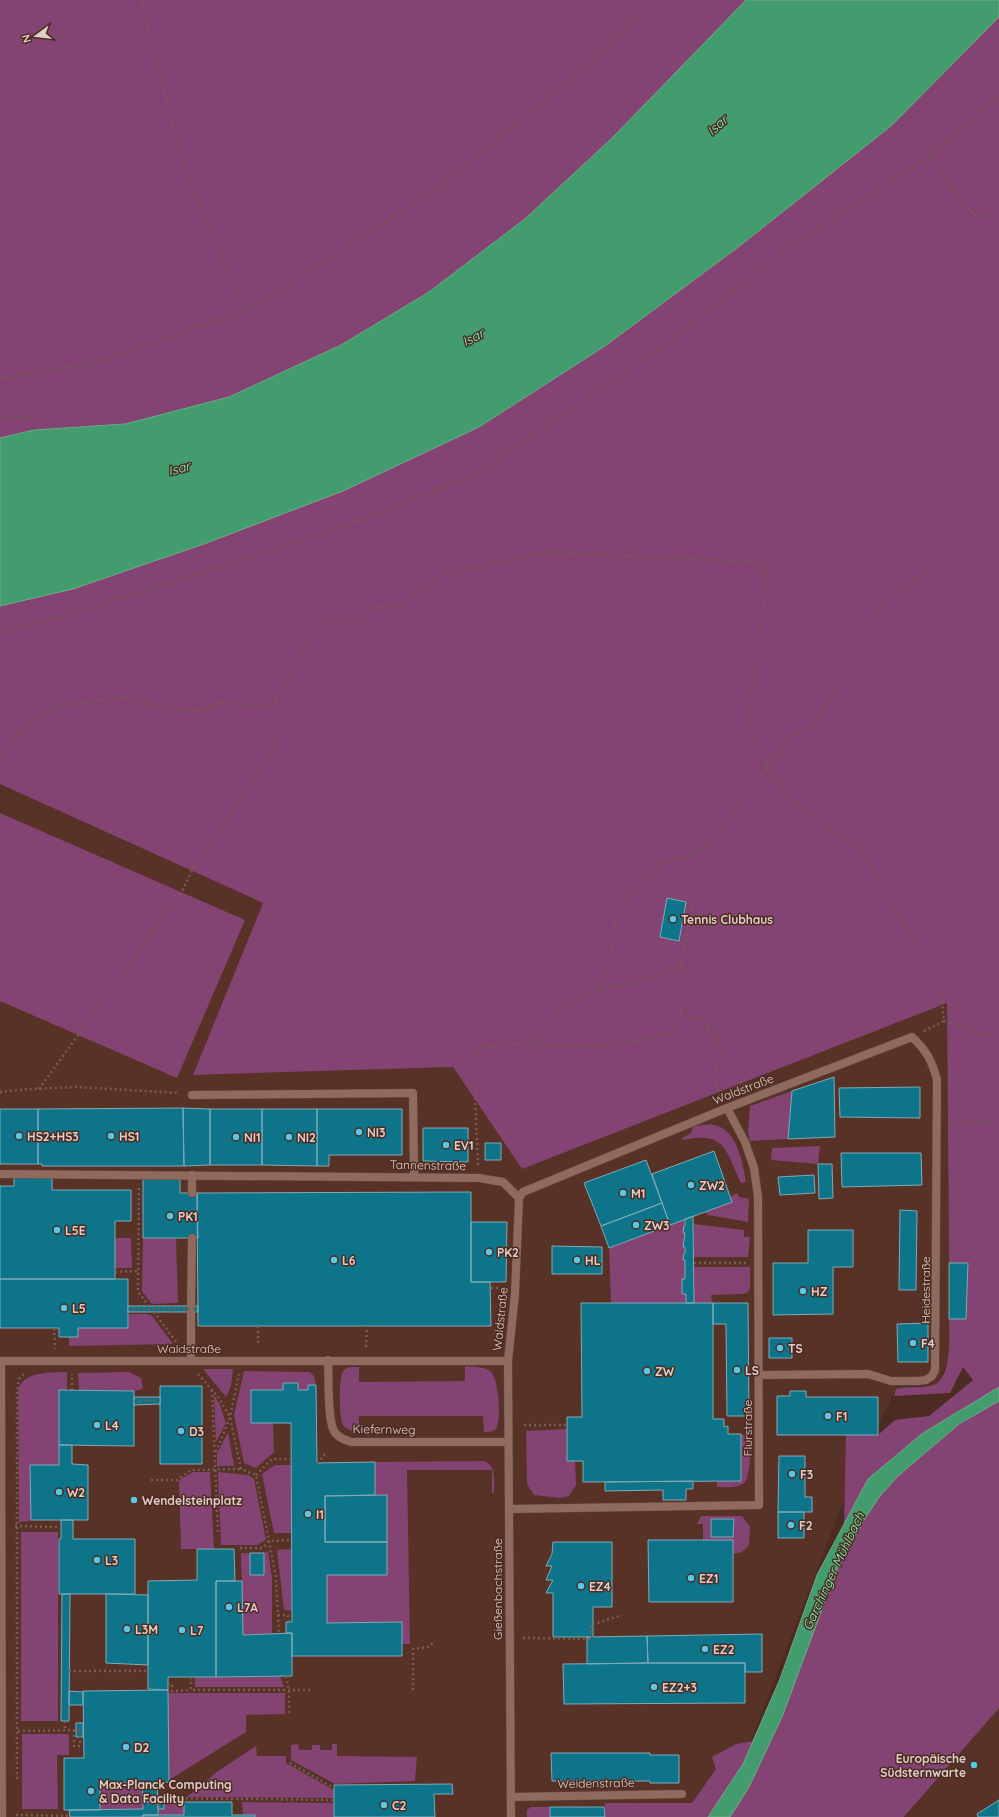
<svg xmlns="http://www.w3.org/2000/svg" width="999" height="1817" font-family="Quicksand,sans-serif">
  <rect width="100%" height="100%" fill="#4b2b22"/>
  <path fill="#583226" d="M0,784l263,119 -70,172 260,-8 69,102 425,-166 2,260h19l-2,56h-17l1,37 -10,24 -8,6 -30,1 -6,2 -44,90 -102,264 -58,74h-692z
    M999,1708v109h-94l88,-103z"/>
  <path fill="#834373" d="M0,0h746l-134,138 -86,80 -97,74 -88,53 -112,52 -104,27 -91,6 -34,8z
    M999,17v1370l-131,92 -24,47 2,-91h32l17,-15 34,-4 44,-36 -10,-13 -13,26 -56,3 2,-7c11,-3 22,-1 34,-3 23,-4 19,-50 19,-67h17l1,-56h-18l-2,-260 -425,166 -69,-102 -260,8 70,-172 -263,-119v-178l73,-17 131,-45 275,-117 126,-81 132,-98 154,-122z
    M0,813l245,107 -68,158 -177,-77z
    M792,1091l-4,48 -38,2 -2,-10 2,-25z
    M701,1125c4,0 8,-1 13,0 23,4 29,38 32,57l-5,1c-16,-33 -15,-52 -58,-43l-1,-2 9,-5 2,-6z
    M820,1146l-2,18 -47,-4 1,-12z
    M737,1193l2,4 10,2 -1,23 -40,-7 -3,-3 27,-10 -2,-5z
    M685,1219l-2,14h2v7h-2l2,13h-1l-1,7h2l1,43h-75l-2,-55z
    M694,1224l50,6v7h6l-2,20h-54z
    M115,1238h16l1,30h-17z
    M143,1238h33l2,65 -26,1 -10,-13z
    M694,1267h56v21l-3,5 -5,1 -31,1 1,8h-18z
    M129,1314h18l5,2 21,28 -104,2v-9l9,-9h50z
    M465,1366c7,1 21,0 26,6 8,8 10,45 6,55 -2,5 -8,5 -13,5l-1,-16h-124v17c-5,-2 -13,-3 -16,-8 -4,-7 -5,-50 1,-55 4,-4 10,-3 15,-3v15l106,-1z
    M203,1369h30l-2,17 -5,11z
    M244,1371l65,1 5,4 2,9h-8v5h-10v-7l-15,7 -10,33 1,29 -18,16 -12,-5 -10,-48z
    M67,1372v18l-8,1v74h-29l1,56 -12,1 -1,-133c8,-19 33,-16 49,-17z
    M129,1372l12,6 2,11 -9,2 -55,-1 -1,-17z
    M214,1395l6,10 6,18 -10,19z
    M999,1401v307l-95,109h-174l19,-30 33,-70 55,-148 27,-49 16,-24 18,-20 61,-52z
    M567,1429v32h8l1,24 -7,11 -9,2 -26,-3 -7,-11 -1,-53z
    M228,1432l6,34h-17v-12z
    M741,1434c4,1 8,3 9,7 1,8 0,36 -5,41 -6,7 -19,5 -28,5v-6h24z
    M484,1461c13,5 10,21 10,32h-2v-23h-85l3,174h-8l-1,-22 -74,1v-48h60l-12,-80v-33z
    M275,1465h16v68h-17l-12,-59z
    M193,1472h17l4,77h-33l-2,-69z
    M218,1472l30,3 6,4 12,61 -9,5h-36z
    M701,1516h41l8,11 -1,18 -7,7 -9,2v-14h-30v-16h-6z
    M21,1532h37v189h-37z
    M291,1549l1,61h-8l-7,-60z
    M268,1551l4,27v56l-29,1 -2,-82h9v22h14v-22z
    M280,1676l4,11h-89v-10z
    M168,1693h117v21l-39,1v17l-77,48z
    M22,1734h47v21h-12l1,54h-36z
    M753,1741l-10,23 -35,53h-103v-14h87l24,-34 -4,-12 24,-13z
    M298,1744l1,6h13v-5h8v5h12v-6h5v12l80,1 -2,24 -80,3 -44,-24v-15z
    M256,1746l1,10h29v7l48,27v8l-147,-1 31,-26z
    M100,1783h42l1,26 -43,1z
    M164,1801l20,1v13h-26v-6h6z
    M242,1802l92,1v14h-79v-2h-12z
    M531,1807h19v10h-23v-7z"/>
  <path fill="#439c6d" stroke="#72aa88" d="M746,0h253v17l-108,109 -154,122 -132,98 -126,81 -136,64 -139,53 -131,45 -73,17v-168l34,-8 91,-6 104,-27 112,-52 88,-53 97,-74 86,-80z
    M999,1387v14l-40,23 -61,52 -18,20 -16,24 -27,49 -55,148 -33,70 -19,30h-22l35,-53 37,-85 37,-104 51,-96 55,-46z"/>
  <path fill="#0e748a" stroke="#7fabb7" d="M667,898l19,4 -7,39 -19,-4z
    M834,1077l1,60 -47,2 4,-48z
    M920,1087v31l-80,-1 -1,-29z
    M183,1108l27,1v56l-26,1z
    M183,1108l1,58h-142v-2h-4v-55z
    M0,1109h38v55h-38z
    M210,1109h52v56h-52z
    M262,1109h55v57l-55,-1z
    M317,1109h85v46h-73v11h-12z
    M423,1128h45v34l-45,-1z
    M485,1143h16v17h-16z
    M714,1151l18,51 -62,23 -18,-51z
    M841,1153h80l1,32 -80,2z
    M646,1160l16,43 -61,23 -17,-43z
    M818,1164h14l1,34 -14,1z
    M814,1175l1,18 -35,2 -2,-18z
    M14,1177h38v13h79v31h-16v58h-115v-93h14z
    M143,1179h37v14h17l1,45h-55z
    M471,1192v90h19l1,44h-293l-1,-133z
    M662,1203l8,22 -61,23 -8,-22z
    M900,1210l17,1 -1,79h-17z
    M693,1216l1,87h-8v-9h-4v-15h3v-19h-2l1,-7h1v-6h-2l2,-14h-2l1,-7h1v-7z
    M471,1222h36l-1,60h-35z
    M808,1230h45v37h-20v47l-60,1v-52h35z
    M552,1246l50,1v27h-50z
    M949,1263h19l-2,56h-17z
    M0,1279h128v49h-50v9h-19v-9h-59z
    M581,1303h132v116h11v8l4,-1v8h13v47l-158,1v-21h-16v-44h15z
    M713,1303h35l1,113h-22l-1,-92h-13z
    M128,1306h70v6h-70z
    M928,1323v39h-30l-1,-38z
    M769,1338h23v20h-23z
    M283,1383h15v7h10v-5h8l1,78 58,-1v33l-50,1v46h62v33h-60v48l75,-1v34h-110v-23h-6v-11h6l-1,-199h-40v-33h32z
    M160,1386h42v78h-42z
    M59,1390l75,1v55l-75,-1z
    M790,1391h16v6h72v38h-101v-39h13z
    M134,1397h26v7l-26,1z
    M59,1445h13v19l16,1v55h-57l-1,-55h29z
    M779,1456h26v41h7v15h-34z
    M693,1481v8h-7v11h-23v-10l-58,1v-9z
    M387,1495v47h-62v-46z
    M778,1512h26v26h-26z
    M711,1519h23l-1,18h-22z
    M61,1520h12v19h62v55h-76v-55h2z
    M648,1540h85v62h-84z
    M553,1542h59v65h-19v30h-40v-44h-7l7,-13h-7l6,-14h-6l6,-12z
    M197,1549h37l1,32h-19v96h-48v13l-20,-1v-108l49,-1z
    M250,1553h14v22h-14z
    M216,1581h26l1,54 49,-2v43l-76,1z
    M62,1594h8l-1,127h-8z
    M106,1594l42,1v70l-42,-2z
    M762,1634v38h-17v-9h-97l-1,-27z
    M647,1636l1,27 -61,1v-27z
    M648,1663h97v40l-181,1 -1,-40z
    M168,1690l1,92 -12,1 1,19h-15l-1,-19h-42v27h-36v-52h20l-1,-67z
    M69,1691l14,1v13h-14z
    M76,1723h7v14h-7z
    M551,1753h99v2h29v28h-29v-2h-98z
    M452,1784l1,10h-19l1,23h-101v-32z
    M999,1800v17h-21l-1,-3z
    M164,1801v8h-6v-7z
    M143,1802h15v13h-15v2h-73l-1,-7 74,-1z
    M184,1802h48v13h23v2h-112v-2h41z
    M550,1807h54l1,10h-55z"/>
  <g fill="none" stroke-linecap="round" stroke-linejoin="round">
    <g stroke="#62473f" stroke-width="9">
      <path id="lane" d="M192,1095l221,-2 1,84
        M0,1174l479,4 24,4 16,16
        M192,1193v-18
        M191,1306l1,-68
        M191,1360v-48
        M328,1360c1,16 -1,58 6,71 4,7 11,9 18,11h156
        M0,1361h508
        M1,1361l1,456
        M509,1509l250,-4 -1,-308 -4,-29 -9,-26 -18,-34
        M511,1797l171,-3
        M511,1817l-3,-456 7,-67 4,-96 4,-6 204,-84 185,-71c15,14 20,24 25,43l-2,290 -3,6 -6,4 -8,1h-27l-23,-7 -109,1"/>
    </g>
    <g stroke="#62473f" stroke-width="9">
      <path id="street" d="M0,1805h2"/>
    </g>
    <path stroke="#785b53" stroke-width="2.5" stroke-dasharray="2 3" stroke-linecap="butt" d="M141,0l40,158 64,153
      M928,157l46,58 25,1
      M0,378l95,-15 150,-52 178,-112 167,-135 62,-64
      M0,416l43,4
      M0,632l99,-26 192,-62 97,-34 91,-38 184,-125 121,-96 144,-94 63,-53 8,-10
      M0,761l13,-23 32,-26 22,-7 62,-9 32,12 36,3 25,-9 37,6 17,-8 37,-69 8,-11 24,-1 7,2 10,-1 8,-11 35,-6 38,-29 101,-22 211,10 12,10 -19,150 18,45 -18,27 -42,54 -45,16 -44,45 -3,31 -9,35 -6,14 -40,23 -30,31
      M599,989l42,-9 42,-14
      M681,1015c19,1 28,7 37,24 3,5 3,12 6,18 5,12 12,22 21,30
      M944,1021l42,13 13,7
      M707,1026c2,6 6,12 7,18 3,18 -2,36 7,52
      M924,1031l20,-10 -4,-37 -78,-131 -5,-5 -64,-45 -27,-36 24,-30 25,-12 26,-46 28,-44 12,-27 13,-16 43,-26
      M39,1089l143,-197 10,-22 83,-123 4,-14 -3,-33
      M0,1092l30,-3 47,-2 102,6
      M950,1123l49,-1
      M478,1165l-5,-114c36,-12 75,-5 112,-5 30,0 62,-5 90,-15l6,-16 2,-64 15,-69
      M139,1188l-1,104 11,14
      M694,1263h53
      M115,1272l24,-1
      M491,1288h10
      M154,1312l23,31
      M258,1326v20
      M54,1328l1,21
      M366,1347l1,-21
      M198,1374l21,24 11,19 11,52 15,6 20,102 3,57
      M72,1390v-16
      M212,1390l6,144
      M134,1401l26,-1
      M524,1425h42
      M216,1452l14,-35 9,-43
      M317,1463l9,-10
      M256,1475l16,-16h19
      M151,1480h26l14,-10 50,-1
      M15,1526l46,1
      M240,1548h23l6,-7 22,-1
      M278,1615h10l1,7
      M523,1638l69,1 -1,-14 31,-10
      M69,1671h79
      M286,1676l3,14v24
      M191,1677v13h119
      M168,1684h4v7l19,-1
      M413,1690v-41l15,-2 7,-6
      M65,1721v9
      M74,1730v16h6v-16
      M18,1731l65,-1
      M290,1763l44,25
      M17,1779v-386l2,-14 5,-5
      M158,1805h3v-7l173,2
      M636,1807l1,10
      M16,1815l54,1"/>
    <use href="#lane" stroke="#8e6a5f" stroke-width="8"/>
    <use href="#street" stroke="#8e6a5f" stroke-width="8"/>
    <path stroke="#785b53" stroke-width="2.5" stroke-dasharray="2 3" stroke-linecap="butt" d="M128,1309h70"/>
  </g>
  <g fill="#59c8e5" stroke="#4b2b22" stroke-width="1.5">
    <circle cx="673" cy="919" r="4"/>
    <circle cx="359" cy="1132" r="4"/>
    <circle cx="19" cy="1136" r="4"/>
    <circle cx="111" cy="1136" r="4"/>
    <circle cx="236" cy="1137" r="4"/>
    <circle cx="289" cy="1137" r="4"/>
    <circle cx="446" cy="1145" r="4"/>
    <circle cx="691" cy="1185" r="4"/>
    <circle cx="623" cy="1193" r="4"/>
    <circle cx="170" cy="1216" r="4"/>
    <circle cx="636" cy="1225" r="4"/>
    <circle cx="57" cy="1230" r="4"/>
    <circle cx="489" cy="1252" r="4"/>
    <circle cx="334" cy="1260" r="4"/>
    <circle cx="577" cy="1260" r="4"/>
    <circle cx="803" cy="1291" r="4"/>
    <circle cx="64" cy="1308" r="4"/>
    <circle cx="913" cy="1343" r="4"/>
    <circle cx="780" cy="1348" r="4"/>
    <circle cx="737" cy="1370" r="4"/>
    <circle cx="647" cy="1371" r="4"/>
    <circle cx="828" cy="1416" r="4"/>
    <circle cx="97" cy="1425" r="4"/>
    <circle cx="181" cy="1431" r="4"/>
    <circle cx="792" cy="1474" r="4"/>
    <circle cx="59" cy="1492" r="4"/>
    <circle cx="134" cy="1500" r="4"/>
    <circle cx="308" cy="1514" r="4"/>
    <circle cx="791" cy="1525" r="4"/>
    <circle cx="97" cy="1560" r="4"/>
    <circle cx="691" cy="1578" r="4"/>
    <circle cx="581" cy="1586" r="4"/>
    <circle cx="229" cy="1607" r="4"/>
    <circle cx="127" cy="1629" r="4"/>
    <circle cx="182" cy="1630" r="4"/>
    <circle cx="705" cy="1649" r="4"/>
    <circle cx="654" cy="1687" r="4"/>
    <circle cx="126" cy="1747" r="4"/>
    <circle cx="974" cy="1765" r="4"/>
    <circle cx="91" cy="1791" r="4"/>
    <circle cx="384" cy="1805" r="4"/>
  </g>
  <g text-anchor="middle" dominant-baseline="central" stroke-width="3" stroke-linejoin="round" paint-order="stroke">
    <g font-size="12" font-weight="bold" fill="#e1ccc6" stroke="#4b2b22" text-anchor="start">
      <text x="681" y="919">Tennis Clubhaus</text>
      <text x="367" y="1132">NI3</text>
      <text x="27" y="1136">HS2+HS3</text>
      <text x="119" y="1136">HS1</text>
      <text x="244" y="1137">NI1</text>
      <text x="297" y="1137">NI2</text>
      <text x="454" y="1145">EV1</text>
      <text x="699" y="1185">ZW2</text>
      <text x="631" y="1193">M1</text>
      <text x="178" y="1216">PK1</text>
      <text x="644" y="1225">ZW3</text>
      <text x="65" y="1230">L5E</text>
      <text x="497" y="1252">PK2</text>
      <text x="342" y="1260">L6</text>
      <text x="585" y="1260">HL</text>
      <text x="811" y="1291">HZ</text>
      <text x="72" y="1308">L5</text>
      <text x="921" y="1343">F4</text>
      <text x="788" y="1348">TS</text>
      <text x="745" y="1370">LS</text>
      <text x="655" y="1371">ZW</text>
      <text x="836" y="1416">F1</text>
      <text x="105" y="1425">L4</text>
      <text x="189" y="1431">D3</text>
      <text x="800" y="1474">F3</text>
      <text x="67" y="1492">W2</text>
      <text x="142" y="1500">Wendelsteinplatz</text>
      <text x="316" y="1514">I1</text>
      <text x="799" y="1525">F2</text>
      <text x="105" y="1560">L3</text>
      <text x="699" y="1578">EZ1</text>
      <text x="589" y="1586">EZ4</text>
      <text x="237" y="1607">L7A</text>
      <text x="135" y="1629">L3M</text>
      <text x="190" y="1630">L7</text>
      <text x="713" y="1649">EZ2</text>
      <text x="662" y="1687">EZ2+3</text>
      <text x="134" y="1747">D2</text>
      <text x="966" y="1758" text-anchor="end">Europäische<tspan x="966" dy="14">Südsternwarte</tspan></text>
      <text x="99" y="1784">Max-Planck Computing<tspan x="99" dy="14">&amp; Data Facility</tspan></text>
      <text x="392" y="1805">C2</text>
    </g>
    <g font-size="12" fill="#e1ccc6" stroke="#4b2b22">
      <text transform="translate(743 1089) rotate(-21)">Waldstraße</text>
      <text transform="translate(428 1165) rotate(1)">Tannenstraße</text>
      <text transform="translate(925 1290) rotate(-90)">Heidestraße</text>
      <text transform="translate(500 1319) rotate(-84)">Waldstraße</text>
      <text x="189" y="1348">Waldstraße</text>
      <text transform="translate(747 1428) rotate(-90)">Flurstraße</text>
      <text transform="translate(384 1429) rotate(1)">Kiefernweg</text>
      <text transform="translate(497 1589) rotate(-90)">Gießenbachstraße</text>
      <text transform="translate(596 1783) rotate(-1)">Weidenstraße</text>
    </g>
    <g font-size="13" font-style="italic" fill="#83fab8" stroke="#4b2b22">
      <text transform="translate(717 125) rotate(-42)">Isar</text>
      <text transform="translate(473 337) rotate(-28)">Isar</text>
      <text transform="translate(179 468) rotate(-15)">Isar</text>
      <text transform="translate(833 1571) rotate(-65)">Garchinger Mühlbach</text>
    </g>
  </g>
  <g transform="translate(36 36) rotate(255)" stroke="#4b2b22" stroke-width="3" paint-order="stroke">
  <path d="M0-3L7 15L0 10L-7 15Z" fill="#e1ccc6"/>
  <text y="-6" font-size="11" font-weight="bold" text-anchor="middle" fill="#e1ccc6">N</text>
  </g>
</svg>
